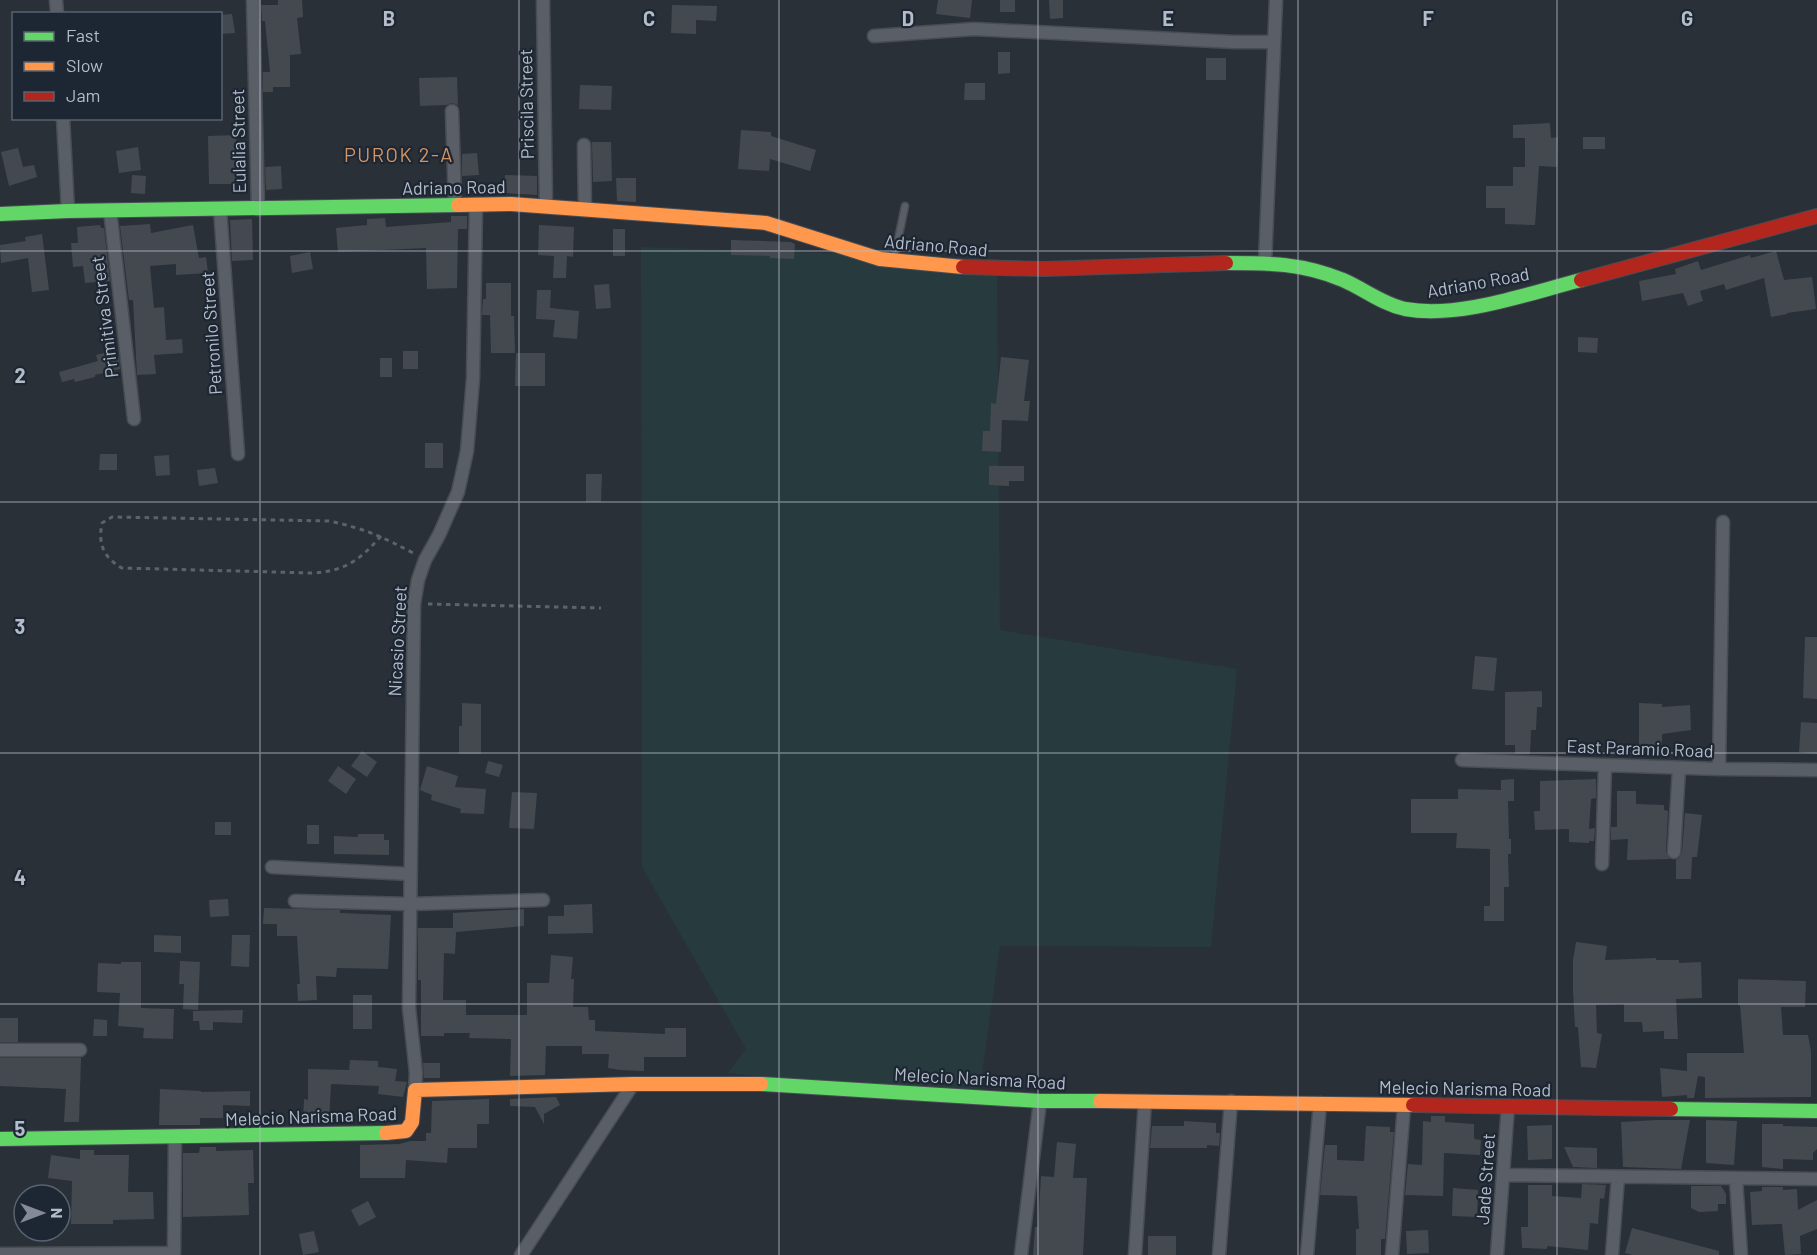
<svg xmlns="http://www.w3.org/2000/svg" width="1817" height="1255" font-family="Barlow,sans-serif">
  <rect width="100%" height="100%" fill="#2a3038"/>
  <path fill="#273a3e" d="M641,247l356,12 3,371 237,39 -26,278 -211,-1 -22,156 -250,-29 18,-24 -104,-182z"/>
  <path fill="#444950" d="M278,0h24l1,17 -6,1 4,36 -11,1v32h-17v5h-10v-20h7l-5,-51h-3l-1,-16h17z
    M938,0h34l-2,18 -34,-4z
    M1000,0h15v12h-15z
    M1049,0h14v18l-13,1z
    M672,5l45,1 -1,15 -20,-1v14l-25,-1z
    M232,14l3,19 -15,1v-19z
    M998,52h12v21l-12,1z
    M1206,58h20v22h-20z
    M457,77l1,28 -6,-2 -6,2 -26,1 -1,-28z
    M965,83h20v17h-21z
    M580,85l32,1 -1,24 -32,-1z
    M1550,123l1,15 7,-1 -1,30 -18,-1 -4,59 -30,-1v-16h-19v-22h27v-19h12v-29h-12v-13z
    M741,130l30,2v4l45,14 -6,21 -40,-12 -1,12 -31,-2z
    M236,135l1,49h-28l-1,-48z
    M1583,137h22v12h-22z
    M592,142h19l1,39 -19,1z
    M138,147l3,23 -22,3 -3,-22z
    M18,148l5,19 11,-2 3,12 -28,9 -8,-34z
    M477,153l2,22 -17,1v-22z
    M281,166l1,23 -16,1 -1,-23z
    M132,175l14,1 -1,18 -14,-1z
    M505,175l32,1v19l-33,-2z
    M616,178h20v24l-19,-1z
    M451,216h16v13h-9l-1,59 -30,1 -1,-41 -88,4 -2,-24 31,-3v-6l18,-1 1,9 65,-5z
    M252,219l1,41 -21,1 -2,-41z
    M150,224l1,9 42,-8 6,33 7,-1 2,16 -32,2v-11l-26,2 4,42 10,-1 2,33 16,-1 1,14 -29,2 2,19 -19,1 -4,-75h-4l-9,-74z
    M100,225l1,3h3l6,53 -25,2 -2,-17 -10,1 -2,-24h7l-1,-16z
    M539,225l35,2 -1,30 -6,-1 -1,22h-13l1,-22 -16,-1z
    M613,229h12v27h-12z
    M42,234l7,56 -17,2 -4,-34 -27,5 -1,-18 26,-4 -1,-4z
    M731,240l60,2 4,2 -1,15 -24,-1v-2l-39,-1z
    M1776,251l8,29 28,-3 4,32 -29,4v1l-16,3 -7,-39 -38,12 -2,-6 -24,7 3,10 -15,5 -5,-13 -41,8 -3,-20 37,-7 -1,-5 23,-8 3,9 49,-15 1,3z
    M310,252l3,17 -21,4 -2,-17z
    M486,283h25v33h3l1,37h-24l-1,-38h-8l1,-16h3z
    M609,284l2,24 -15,1 -2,-24z
    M537,290h14l-1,18 29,3 -2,28 -24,-2 2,-17 -19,-1z
    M1578,337l20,1 -1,15 -19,-1z
    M112,351l2,6h5l1,12 -25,6v2l-20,5 -1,-3 -12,3 -3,-10 39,-11 -2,-6z
    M403,351h15v18h-15z
    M516,353h29v33h-30z
    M1001,357l28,3 -5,41h6l-2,20 -26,-1 -1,32 -19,-1 1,-20h7l1,-28 5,1z
    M380,358h12v19h-12z
    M425,443h18v25h-18z
    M100,454h17v16h-18z
    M169,455l1,20 -14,1 -2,-20z
    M989,466h35v15h-15v5l-20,-1z
    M215,468l3,15 -19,3 -2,-16z
    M586,474h16l-1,28h-15z
    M1805,637h12v62l-14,-1z
    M1475,656l22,2 -3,33 -22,-2z
    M1542,691v16h-5l-1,23h-5l-1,24h-15v-9h-10v-53z
    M462,703l19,1v50h-22v-28h3z
    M1639,703l23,1v3l28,-2 1,25 -29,4v11h-23z
    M1801,722l16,1v31l-18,-2z
    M362,751l15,11 -10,15 -16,-11z
    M488,761l15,4 -4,12 -14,-4z
    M338,766l18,13 -10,15 -18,-13z
    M427,766l31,10 -3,11 31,2 -2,25 -24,-1 1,-4 -30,-9 1,-5 -12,-5z
    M1514,779v22h-6l1,38h2v15h-3l1,33h-5v34h-20v-15h6v-57l-34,-1 1,-15h-46v-34h47v-10l43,1v-10z
    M1596,779v19l-5,1 -2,30 6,-1 -1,13h-5v2l-20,-1v-13l-34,1 -1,-19h6v-30z
    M1617,791h19v13l28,1v5l4,1 -2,41 4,7 -43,1 1,-21 -17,1v-13h6z
    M512,792l25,1 -3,36 -25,-1z
    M1685,813l17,2 -5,42h-5l-1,22h-15v-19l4,-3 2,-5z
    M215,822h16v13h-16z
    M307,825h12v19h-12z
    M358,834h26v6h5v15l-55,-1v-18l24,1z
    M228,899l1,17 -19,1 -1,-17z
    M592,904l1,29 -45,1v-18h16v-11z
    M264,908l76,2v3l51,2 -3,54 -51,-1 -1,9 -20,-1 1,24 -19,1 -1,-17h3l-3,-48h-20v-12h-14z
    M524,909v17l-68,6 -1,22 -11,-1 -1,47h23v15h61v-32h22l2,-28 22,2 -2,22h3l-1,28h15l1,13h6v11l70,3v-6h21v29h-42v14l-24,-1 -12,-2 1,-14h-27v-8h-36l-1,29 -35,1 1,-37 -42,-1 1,-5h-26v3h-23v-56h-3v-52h35v-15z
    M154,935l27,1v17l-27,-1z
    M232,935h18l-1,32 -18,-1z
    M1576,942l31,4 -2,14 51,-2v2h23v3l22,-1 1,36 -26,1 2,40h-14v-8l-21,1 -1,-10h-18v-18l-28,1 1,28 5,1 -6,34 -15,-1 -3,-40h-3l-2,-36v-31z
    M180,961l20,1 -2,48 -15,-1 1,-25h-5z
    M121,962h20v46l33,1 -1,30 -30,-1 1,-10 -26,-2 2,-33 -23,-1 1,-29 23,1z
    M1738,979l68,2 -1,26h-24l2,28h25l3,16v46l-106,1v-21l-7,-1 -4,22h-7v-3l-25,2 -2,-29 27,3v-18h57l-4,-48h-2z
    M353,995h19v34h-19z
    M243,1010l-1,13 -29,-1v8h-13l-1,-9h-6v-10z
    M0,1018h18v24h-18z
    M94,1019l13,1v16h-14z
    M0,1058h81l-2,64h-15l2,-33 -66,-3z
    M350,1060l28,1v6l19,2 -2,12 12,1 -4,15 -25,-3 1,-8 -48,-2 -2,39h-26l1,-24 4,1v-31l41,1z
    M423,1063h17v15h-16z
    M160,1089l41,2v1l49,-1v15l-27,-1v13h-23v7h-41z
    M556,1097l4,8 -16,9v10l-9,-17 -25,-1v-7z
    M489,1099v25h-12v24h-29l-1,15 -41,-3 -1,18h-45v-33l39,-1 12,-3h15v-8h5l1,-32z
    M1431,1116h14v6l29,2v15l7,1 -1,15 -36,-2 -1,43 -38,-1 3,-31 14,1 1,-44 8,1z
    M1657,1120h33l-9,49 -58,-2 -2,-45z
    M1706,1120l31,1 -3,44 -28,-2z
    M1184,1121l32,2v10h4l-1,13 -12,-1v3h-57l2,-22h32z
    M1762,1124h21v2l34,1v22l-4,4v7l-30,-1v10l-21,-2z
    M1552,1125v34l-24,1 -1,-34z
    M1366,1126l24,1v5h4l-9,107h-4v16h-25v-26h3l-2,-33 -37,-1 5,-50h12v15l27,1z
    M1057,1142l19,2 -3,34h14l-4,77h-50l2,-28h3l3,-51 13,1z
    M200,1147h16v4l37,-1 1,33h-6l1,32 -66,2v-64h16z
    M1564,1147l33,1v20l-24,-1z
    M80,1150h14v5h35l-1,37h25l1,27 -41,1v4h-42l1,-43 -24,-3 3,-23 29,4z
    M1582,1184l24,1 -2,14 -4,-1 -2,26 -8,-1 -2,27 -41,-4v3l-25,-1 -1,-21h7v-42h24v11l29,2z
    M1691,1186h30l5,8v10h-8v7l-19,1 -8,-4z
    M1762,1187h21v3l14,-1 1,21 19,-10v29l-17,7 1,18 -16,1 -3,-31 -30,1 -2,-33 12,-1z
    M1453,1188l25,2 -1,27 -25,-1z
    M368,1201l8,16 -17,9 -8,-16z
    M1632,1228l87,23v4h-86l-8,-2z
    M1428,1230l1,23 -22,1 -1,-23z
    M314,1231l5,21 -16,3 -4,-21z
    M1148,1236h28v19h-28z"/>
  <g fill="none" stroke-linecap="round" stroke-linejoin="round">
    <g stroke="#484c53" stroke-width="9">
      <path id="lane" d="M894,259l11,-53"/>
    </g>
    <g stroke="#484c53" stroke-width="15">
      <path id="street" d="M56,0l1,14
        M253,0l5,209
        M543,0l3,206
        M874,36l100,-7 260,13h40
        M452,111l3,94
        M63,118l5,93
        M584,145l1,65
        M220,209l18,245
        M110,210l24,209
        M1265,263l11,-263
        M1462,760l257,9 98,1
        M1719,769l4,-247
        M1674,852l5,-84
        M1602,864l3,-99
        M272,867l138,7
        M295,901l115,3 133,-4
        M0,1050h80
        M415,1090l1,-17 -7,-65 5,-404 4,-24 7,-20 14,-25 19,-43 9,-41 6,-72 3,-175
        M1503,1175l314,4
        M1736,1179l5,76
        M0,1254l174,-1 1,-116
        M521,1255l112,-171
        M1021,1255l19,-154
        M1135,1255l10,-154
        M1219,1255l12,-154
        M1307,1255l13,-152
        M1392,1255l12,-149
        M1497,1255l11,-149
        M1612,1255l6,-78"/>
    </g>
    <g stroke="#484c53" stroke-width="16">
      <path id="fast" d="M0,214l68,-3 390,-6
        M1226,263c43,0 76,0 117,17 21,9 39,24 62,29 55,10 124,-16 176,-29
        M761,1084l279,17h60
        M1671,1109l146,2
        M0,1139l386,-6"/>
    </g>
    <g stroke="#484c53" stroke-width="16">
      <path id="slow" d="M458,205l53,-1 255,19 114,36 83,8
        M1100,1101l313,4
        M386,1133l20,-2 6,-9 3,-32 218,-6h128"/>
    </g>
    <g stroke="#484c53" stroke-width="16">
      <path id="jam" d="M963,267l80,2 183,-6
        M1581,280l236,-64
        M1413,1105l258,4"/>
    </g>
    <path stroke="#5d636a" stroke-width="3" stroke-dasharray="4.5 4.5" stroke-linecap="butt" d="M381,536c-22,25 -36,35 -69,37l-190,-5c-19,-11 -24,-24 -20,-45l10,-6 217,4c34,7 54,16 84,32
      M428,604l173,4"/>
    <use href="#lane" stroke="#5a5e66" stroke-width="6"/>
    <use href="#street" stroke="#5a5e66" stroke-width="12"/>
    <use href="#fast" stroke="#63d668" stroke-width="14"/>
    <use href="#slow" stroke="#ff974d" stroke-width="14"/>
    <use href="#jam" stroke="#b3261e" stroke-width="14"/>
  </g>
  <path fill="none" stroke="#b4bcc9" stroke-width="1.5" stroke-opacity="0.55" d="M260,0v1255M519,0v1255M779,0v1255M1038,0v1255M1298,0v1255M1557,0v1255M0,251h1817M0,502h1817M0,753h1817M0,1004h1817"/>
  <g text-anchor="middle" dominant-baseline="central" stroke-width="4.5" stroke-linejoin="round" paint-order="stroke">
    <g font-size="18" fill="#b4bcc9" stroke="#1d2633">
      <text transform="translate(526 104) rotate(-91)">Priscila Street</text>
      <text transform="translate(238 141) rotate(-91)">Eulalia Street</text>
      <text transform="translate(454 187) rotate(-1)">Adriano Road</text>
      <text transform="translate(936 245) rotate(5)">Adriano Road</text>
      <text transform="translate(1478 282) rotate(-10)">Adriano Road</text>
      <text transform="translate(104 317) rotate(-97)">Primitiva Street</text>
      <text transform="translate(211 333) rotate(-94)">Petronilo Street</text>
      <text transform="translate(397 641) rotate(-87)">Nicasio Street</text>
      <text transform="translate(1640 748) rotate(2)">East Paramio Road</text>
      <text transform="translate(980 1078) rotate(3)">Melecio Narisma Road</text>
      <text transform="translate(1465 1088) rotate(1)">Melecio Narisma Road</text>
      <text transform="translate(311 1116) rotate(-2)">Melecio Narisma Road</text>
      <text transform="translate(1485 1179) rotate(-86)">Jade Street</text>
    </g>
    <g font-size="20" letter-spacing="1.5" fill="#d59563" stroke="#1d2633">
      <text x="399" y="154">PUROK 2-A</text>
    </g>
  </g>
  <g font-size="20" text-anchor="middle" font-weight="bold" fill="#b4bcc9" stroke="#1d2633" stroke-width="4.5" stroke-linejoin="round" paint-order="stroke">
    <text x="389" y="26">B</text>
    <text x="649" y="26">C</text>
    <text x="908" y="26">D</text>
    <text x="1168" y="26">E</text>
    <text x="1428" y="26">F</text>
    <text x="1687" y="26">G</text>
    <text x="20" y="383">2</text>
    <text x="20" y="634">3</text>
    <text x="20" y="885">4</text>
    <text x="20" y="1136">5</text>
  </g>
  <rect x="12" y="12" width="210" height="108" fill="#1d2633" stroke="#59626f" stroke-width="1.5"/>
  <rect x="24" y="32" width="30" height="9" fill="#63d668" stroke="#59626f" stroke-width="1.5"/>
  <text x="66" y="42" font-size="18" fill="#b4bcc9">Fast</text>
  <rect x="24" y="62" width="30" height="9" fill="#ff974d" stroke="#59626f" stroke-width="1.5"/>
  <text x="66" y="72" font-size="18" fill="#b4bcc9">Slow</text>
  <rect x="24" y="92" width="30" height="9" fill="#b3261e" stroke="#59626f" stroke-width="1.5"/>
  <text x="66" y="102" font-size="18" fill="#b4bcc9">Jam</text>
  <g transform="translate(42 1213) rotate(90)"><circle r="28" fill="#1d2633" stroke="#59626f" stroke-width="1.5"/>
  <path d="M0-4.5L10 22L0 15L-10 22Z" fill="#848b96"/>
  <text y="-9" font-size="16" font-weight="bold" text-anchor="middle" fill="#b4bcc9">N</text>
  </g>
</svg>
